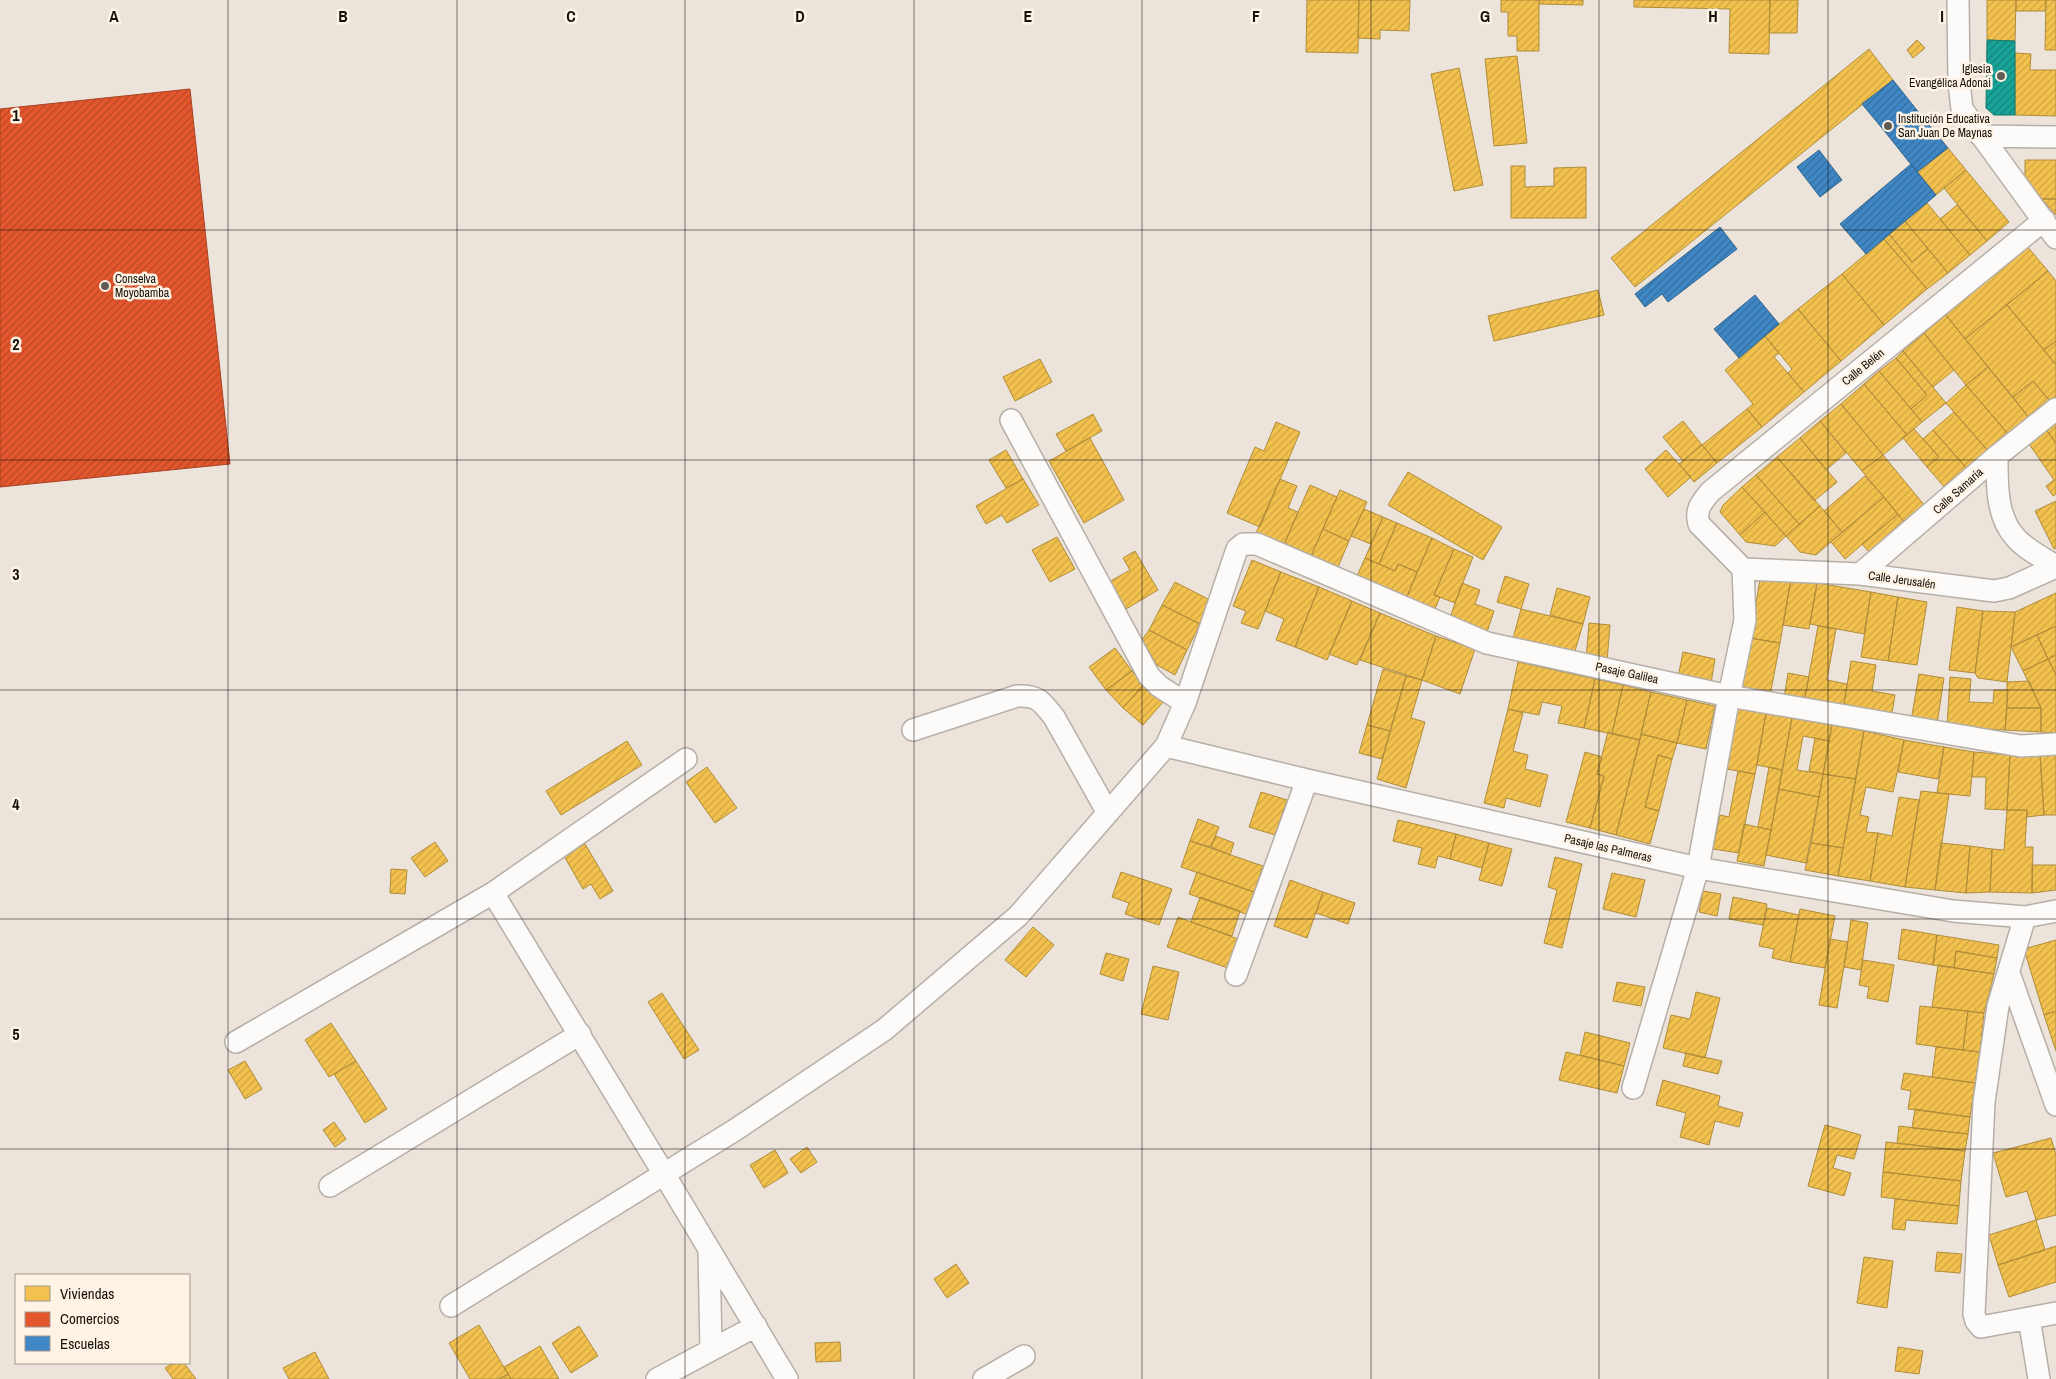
<svg xmlns="http://www.w3.org/2000/svg" width="2056" height="1379" font-family="'Archivo Narrow',sans-serif">
  <defs>
    <pattern id="homes-hatch" width="6" height="6" patternUnits="userSpaceOnUse" patternTransform="scale(1.25)"><rect width="6" height="6" fill="#f2c14e"/><path d="M-1 1l2-2M0 6l6-6M5 7l2-2" fill="none" stroke="#cfa543"/></pattern>
    <pattern id="shops-hatch" width="6" height="6" patternUnits="userSpaceOnUse" patternTransform="scale(1.25)"><rect width="6" height="6" fill="#e4572e"/><path d="M-1 1l2-2M0 6l6-6M5 7l2-2" fill="none" stroke="#b84725"/></pattern>
    <pattern id="schools-hatch" width="6" height="6" patternUnits="userSpaceOnUse" patternTransform="scale(1.25)"><rect width="6" height="6" fill="#3f88c5"/><path d="M-1 1l2-2M0 6l6-6M5 7l2-2" fill="none" stroke="#346e9e"/></pattern>
    <pattern id="public-hatch" width="6" height="6" patternUnits="userSpaceOnUse" patternTransform="scale(1.25)"><rect width="6" height="6" fill="#17a398"/><path d="M-1 1l2-2M0 6l6-6M5 7l2-2" fill="none" stroke="#14837a"/></pattern>
  </defs>
  <rect width="100%" height="100%" fill="#ece4db"/>
  <path fill="url(#homes-hatch)" stroke="#b08c3a" d="M1307,0h52l-1,53 -52,-1z
    M1359,0h51l-1,31 -29,-1v9l-22,-1z
    M1501,0h38v51h-22v-15h-9v-24h-7z
    M1539,0h44v5l-44,-1z
    M1634,0h136l-1,54 -40,-1 1,-44 -96,-2z
    M1770,0h28l-1,33h-28z
    M1987,0h29l-1,41 -28,-1z
    M2016,0h30l-1,11h-29z
    M2046,0h10v50h-11z
    M1917,40l8,8 -12,10 -6,-8z
    M1869,49l24,31 -258,207 -24,-29z
    M2015,53l16,1 -1,16h26v46l-41,-1z
    M1517,56l10,87 -33,3 -9,-87z
    M1459,68l24,117 -29,6 -23,-117z
    M1948,148l18,22 -30,25 -19,-23z
    M2025,160h31v39h-14l-17,-20z
    M1511,166h14v21l29,-1v-18l32,-1v51h-75z
    M1966,170l43,52 -22,19 -43,-53z
    M2042,199h14v16z
    M1927,203l43,52 -22,18 -43,-52z
    M1957,205l30,36 -17,14 -30,-36z
    M1905,221l23,28 -16,13 -23,-28z
    M1889,234l23,28 16,-13 20,24 -21,16 -43,-50z
    M1884,239l43,50 -43,36 -42,-51z
    M2026,245l22,26 -83,68 -19,-24z
    M2048,271l8,10v60l-12,9 -37,-45z
    M1842,274l42,51 -43,36 -43,-52z
    M1598,290l6,25 -110,26 -6,-25z
    M2007,305l49,60v31l-6,5 -17,-20 -20,16 -48,-58z
    M1798,309l43,52 -37,31 -16,-19 4,-4 -27,-33z
    M1946,315l42,52 -22,18 -42,-52z
    M1924,333l30,37 -21,17 -30,-36z
    M1765,336l14,17 -5,4 30,35 -42,35 -15,-18 6,-5 -28,-34z
    M2056,341v24l-12,-15z
    M1903,351l43,52 -24,19 -11,-13 16,-14 -31,-37z
    M1896,358l31,37 -16,14 -32,-38z
    M1040,359l12,23 -37,19 -12,-24z
    M1988,367l41,51 -20,17 -43,-50z
    M1879,371l43,51 -15,13 -43,-51z
    M2033,381l17,20 -21,17 -16,-21z
    M1864,384l43,51 -24,20 -42,-51z
    M1966,385l43,50 -20,17 -43,-49z
    M1841,404l42,51 -21,16 -42,-50z
    M1747,409l15,18 -45,36 -15,-18z
    M1954,412l35,40 -21,18 -35,-40z
    M1093,414l9,17 -36,20 -10,-17z
    M1683,421l19,24 -19,16 -20,-24z
    M1820,421l26,32 -20,17 -26,-32z
    M2056,421v22l-11,-15z
    M1276,422l24,10 -40,95 -33,-14 28,-66 9,4z
    M2045,428l11,15v51l-3,2 -7,-10 8,-6 -27,-39z
    M1914,429l25,28 -12,10 -24,-29z
    M1933,430l35,40 -21,20 -20,-23 12,-10 -16,-18z
    M1090,438l34,62 -40,23 -35,-62z
    M1800,438l37,44 -23,19 -37,-44z
    M1702,445l15,18 -23,19 -15,-18z
    M1006,450l17,29 -17,9 -17,-28z
    M1666,450l25,27 -23,20 -23,-28z
    M1883,455l42,51 -20,17 -43,-52z
    M1777,457l43,49 -21,18 -43,-49z
    M1408,472l94,55 -19,33 -95,-55z
    M1756,475l43,49 -13,12 -44,-49z
    M1865,476l19,21 -42,35 -18,-21z
    M1023,479l16,26 -32,18 -5,-8 -16,9 -10,-18z
    M1280,479l17,7 -9,22 10,4 -14,33 -28,-12z
    M1310,485l27,12 -26,59 -27,-11z
    M1742,487l23,25 -25,23 -20,-23 3,-7z
    M1340,490l27,12 -18,39 -26,-12z
    M1884,497l14,17 -53,45 -14,-17z
    M2056,501v47l-2,1 -19,-38z
    M1820,506l22,26 -26,23 -16,-3 -14,-16z
    M1364,509l19,8 -12,27 -20,-8z
    M1765,512l21,24 -11,10 -29,-4 -6,-7z
    M1898,514l7,9 -35,30 -8,-9z
    M1383,517l14,6 -18,41 -14,-6z
    M1397,523l35,15 -15,34 -19,-8 -3,7 -16,-7z
    M1323,529l26,12 -11,26 -27,-11z
    M1057,537l18,32 -25,13 -18,-32z
    M1432,538l22,11 -20,46 6,2 -6,14 -28,-12z
    M1454,549l19,8 -18,46 -21,-8z
    M1135,551l23,39 -32,19 -17,-27 21,-12 -7,-12z
    M1365,558l30,13 3,-7 19,8 -11,27 -49,-23z
    M1252,560l29,12 -23,57 -17,-6 5,-12 -13,-5z
    M1281,572l38,15 -24,60 -19,-7 8,-21 -19,-8z
    M1761,574l30,5 -11,64 -30,-5z
    M1505,576l24,8 -8,25 -24,-7z
    M1791,579l26,4 -8,46 -26,-4z
    M1175,582l37,19 -12,23 -38,-19z
    M1462,583l18,7 -5,14 19,7 -7,21 -37,-14z
    M1817,583l54,9 -7,42 -54,-10z
    M1319,587l33,14 -25,59 -32,-13z
    M1557,588l33,9 -7,27 -33,-9z
    M1871,592l27,5 -10,64 -27,-4z
    M2056,593v33l-45,21 4,-35z
    M1898,597l29,5 -10,63 -29,-4z
    M1352,601l28,12 -23,52 -28,-11z
    M1162,605l38,19 -13,26 -38,-20z
    M1957,607l26,4 -8,62 -26,-3z
    M1521,609l62,15 -9,30 -61,-16z
    M1983,611l32,1 -8,70 -29,-4 -3,-5z
    M1380,613l56,23 -14,44 -62,-20z
    M1589,623l21,2 -3,37 -21,-2z
    M1818,626l18,3 -9,51 20,4 -4,26 -39,-8z
    M2056,626v29l-8,4 -11,-24z
    M1149,630l38,20 -12,25 -18,-10 -15,-25z
    M2037,635l11,24 -25,12 -12,-24z
    M1436,636l39,13 -15,45 -38,-14z
    M1750,638l30,5 -10,53 -29,-5z
    M1115,648l17,23 -26,19 -17,-23z
    M1683,652l32,7 -4,24 -33,-6z
    M2056,655v20l-8,-16z
    M2048,659l8,16v58l-15,-1v-24l-18,-37z
    M1851,661l25,4 -4,26 23,4 -4,23 -48,-8z
    M1518,662l77,17 -11,49 -26,-5 4,-17 -20,-4 -3,13 -31,-6z
    M1383,669l23,7 -16,55 -23,-6z
    M1132,671l11,14 -20,23 -17,-18z
    M1788,673l21,4 -5,25 -20,-4z
    M1919,674l25,4 -7,46 -26,-3z
    M1406,676l16,4 -11,38 14,4 -19,66 -29,-9z
    M1950,677l21,2 -2,23 24,1 1,-13h14l-3,40 -58,-3z
    M1595,679l28,6 -11,49 -28,-6z
    M2029,681l12,27h-34v-26z
    M1143,685l20,17 -20,23 -20,-17z
    M1623,685l28,7 -11,48 -28,-6z
    M1651,692l36,8 -10,43 -36,-9z
    M1687,700l28,6 -9,43 -29,-6z
    M1733,707l33,6 -11,61 -34,-6z
    M2007,708h34v24l-36,-2z
    M1508,709l15,4 -10,38 15,4 -3,14 23,6 -8,32 -34,-9 -2,10 -20,-5z
    M1766,713l26,5 -10,52 -25,-5z
    M1792,718l40,7 -3,16 -26,-5 -6,34 26,4 -4,23 -40,-8z
    M1367,725l23,6 -8,28 -23,-6z
    M1832,725l32,6 -8,48 -33,-5z
    M1864,731l40,9 -11,52 -27,-5 -6,28 9,2 -3,15 12,1 -8,48 -32,-5z
    M1608,732l32,8 -24,95 -26,-7 14,-52 -7,-2z
    M1641,734l36,9 -5,16 -14,-4 -13,52 14,4 -9,33 -34,-9z
    M1815,738l14,3 -6,33 -14,-3z
    M1904,740l40,7 -6,32 -40,-7z
    M627,741l15,24 -81,50 -15,-24z
    M1944,747l30,5 -4,44 -33,-3z
    M1585,752l17,5 -5,17 7,2 -14,52 -24,-6z
    M1974,752l36,3 -3,55 -22,-1 1,-32h-14z
    M2056,753v62h-12l-4,-60z
    M1658,755l14,4 -13,52 -14,-4z
    M2010,755h30l4,60 -17,2v-7h-20z
    M707,767l30,41 -22,15 -29,-41z
    M1769,767l13,3 -11,60 -13,-3z
    M1738,771l17,3 -16,79 -26,-4 7,-34 9,2z
    M1823,774l33,5 -13,69 -32,-5z
    M1779,789l40,8 -13,66 -40,-8z
    M1921,791l28,3 -14,96 -30,-3z
    M1261,792l26,8 -12,35 -26,-8z
    M1899,797l20,3 -14,87 -35,-6 8,-48 14,3z
    M2007,810h20l-2,37h8l-1,46 -42,-1 2,-43 12,1z
    M1198,819l21,8 -8,20 -21,-6z
    M1398,820l58,14 -6,25 -12,-3 -3,12 -17,-4 4,-16 -29,-7z
    M1744,824l27,6 -7,36 -27,-5z
    M1456,834l33,9 -7,25 -32,-9z
    M1216,836l18,7 -4,12 -19,-8z
    M1190,841l73,25 -9,26 -73,-25z
    M435,842l13,19 -23,16 -14,-19z
    M1489,843l23,6 -10,37 -23,-6z
    M1811,843l32,5 -5,28 -33,-6z
    M1941,843l29,3 -4,47 -31,-3z
    M585,844l28,47 -13,8 -9,-15 -8,5 -19,-33z
    M1970,846l22,3 -2,43 -24,1z
    M1555,857l27,7 -20,84 -18,-5 13,-53 -9,-3z
    M2032,865h24v25l-24,3z
    M391,869l16,1 -2,24 -15,-1z
    M1121,872l51,17 -13,36 -34,-11 4,-11 -17,-6z
    M1197,872l57,20 -8,22 -57,-20z
    M1612,873l33,7 -9,37 -33,-8z
    M1290,880l33,12 -16,46 -33,-12z
    M1703,891l18,3 -4,22 -18,-4z
    M1323,892l32,11 -7,21 -32,-11z
    M1200,897l40,14 -8,25 -41,-14z
    M1733,897l34,7 -4,21 -34,-6z
    M1767,908l32,7 -9,47 -18,-4 2,-9 -15,-3z
    M1800,909l35,7 -10,52 -35,-6z
    M1178,917l60,22 -10,29 -61,-21z
    M1851,920l17,3 -7,47 -17,-3z
    M1033,927l21,18 -28,32 -21,-17z
    M1902,929l35,6 -4,30 -35,-6z
    M1937,935l62,10 -2,13 -41,-7 -2,17 -21,-3z
    M1830,939l18,3 -11,66 -18,-3z
    M2056,940v71l-12,4 -20,-66z
    M1956,951l41,7 -3,16 -40,-6z
    M1106,953l23,6 -6,22 -23,-7z
    M1863,960l31,5 -6,37 -21,-4 2,-11 -10,-2z
    M1938,965l56,9 -10,39 -52,-6z
    M1153,966l26,6 -11,48 -27,-6z
    M1617,982l28,5 -4,19 -28,-5z
    M1696,992l24,6 -15,60 -42,-10 8,-33 19,4z
    M662,993l37,57 -15,9 -36,-57z
    M1920,1006l48,5 -5,39 -47,-6z
    M1968,1011l16,2 -4,39 -17,-2z
    M2056,1011v40l-12,-36z
    M331,1023l25,38 -27,16 -24,-37z
    M1585,1032l45,11 -6,23 -44,-11z
    M1936,1047l44,5 -5,31 -43,-6z
    M1566,1052l58,14 -7,27 -58,-13z
    M1686,1053l36,8 -4,13 -35,-8z
    M245,1061l17,28 -17,10 -17,-29z
    M356,1061l31,48 -22,14 -31,-49z
    M1904,1073l71,10 -5,34 -62,-8 3,-18 -10,-2z
    M1663,1080l57,16 -2,10 25,7 -4,14 -24,-6 -6,24 -29,-8 6,-24 -30,-8z
    M1915,1109l55,8 -2,17 -56,-6z
    M334,1122l12,17 -11,8 -12,-17z
    M1825,1125l36,10 -7,24 -17,-4 -4,13 18,5 -7,23 -36,-10z
    M1899,1126l69,8 -3,17 -68,-8z
    M2051,1138l5,17v60l-20,5 -9,-29 -21,6 -13,-44z
    M1886,1142l79,9 -4,30 -78,-9z
    M807,1147l10,15 -16,11 -11,-14z
    M775,1150l13,23 -24,15 -14,-23z
    M1883,1172l78,9 -2,25 -78,-9z
    M1895,1199l64,7 -2,18 -51,-4 -1,10 -13,-1z
    M2036,1220l9,30 -47,15 -9,-30z
    M2056,1246v36l-47,15 -11,-32z
    M1937,1252l25,2 -2,19 -25,-2z
    M1864,1257l29,4 -6,47 -30,-5z
    M956,1264l13,19 -22,15 -13,-19z
    M479,1325l29,49 -9,5h-29l-21,-36z
    M579,1326l19,30 -27,17 -19,-30z
    M840,1342l1,19 -25,1 -1,-19z
    M540,1346l19,33h-48l-7,-12z
    M1898,1347l25,4 -4,23 -24,-3z
    M315,1352l14,27h-40l-6,-11z
    M173,1363h11l12,16h-23l-8,-11z
    M508,1374l3,5h-12z"/>
  <path fill="url(#shops-hatch)" stroke="#a64224" d="M190,89l40,375 -230,23v-378z"/>
  <path fill="url(#schools-hatch)" stroke="#32648d" d="M1893,80l23,29 -30,24 -24,-29z
    M1916,109l32,39 -31,24 -31,-39z
    M1819,150l23,30 -22,17 -23,-30z
    M1911,164l25,31 -70,59 -26,-30z
    M1720,227l17,22 -69,53 -6,-8 -17,13 -10,-13z
    M1755,295l24,29 -40,34 -25,-29z"/>
  <path fill="url(#public-hatch)" stroke="#16776e" d="M1987,40l28,1v74h-21l-8,-7z"/>
  <g fill="none" stroke-linecap="round" stroke-linejoin="round">
    <g stroke="#b6afa8" stroke-width="24">
      <path id="minor" d="M1958,0l1,83 3,26 94,129
        M1981,136l75,1
        M1011,420l138,256 10,10 26,17
        M1997,456c0,27 -1,60 18,81 10,12 28,21 41,29
        M1743,569l117,5 134,17 15,-3 47,-21
        M1860,574l137,-118 59,-47
        M913,730l104,-34c21,-1 24,5 37,21l54,96
        M1166,746l141,34 391,88 255,43 72,6 31,-6
        M2025,917l-27,89 -14,96 -10,212 2,7 5,6 75,-14
        M2009,973l47,132
        M1236,975l71,-195
        M236,1042l257,-149 193,-134
        M1633,1088l65,-220 31,-172 16,-76 -2,-51 -44,-45c-4,-14 2,-21 11,-32l334,-272
        M330,1186l250,-152
        M709,1250l2,100
        M451,1306l213,-132 -171,-281
        M2029,1318l10,61
        M657,1379l99,-53
        M787,1379l-123,-205 71,-44 149,-100 134,-114 148,-170 19,-43 52,-154 6,-5h14l230,99 242,53 292,50 35,-2
        M984,1379l40,-23"/>
    </g>
    <use href="#minor" stroke="#fcfbfa" stroke-width="21"/>
  </g>
  <path fill="none" stroke="#15110b" stroke-width="1" stroke-opacity="0.55" d="M228,0v1379M457,0v1379M685,0v1379M914,0v1379M1142,0v1379M1371,0v1379M1599,0v1379M1828,0v1379M0,230h2056M0,460h2056M0,690h2056M0,919h2056M0,1149h2056"/>
  <g fill="#605b54" stroke="#fef3e5" stroke-width="2">
    <circle cx="2001" cy="76" r="5"/>
    <circle cx="1888" cy="126" r="5"/>
    <circle cx="105" cy="286" r="5"/>
  </g>
  <g text-anchor="middle" dominant-baseline="central" stroke-width="5" stroke-linejoin="round" paint-order="stroke">
    <g font-size="12" fill="#15110b" stroke="#fef3e5" text-anchor="start">
      <text x="1991" y="69" text-anchor="end">Iglesia<tspan x="1991" dy="14">Evangélica Adonai</tspan></text>
      <text x="1898" y="119">Institución Educativa<tspan x="1898" dy="14">San Juan De Maynas</tspan></text>
      <text x="115" y="279">Conselva<tspan x="115" dy="14">Moyobamba</tspan></text>
    </g>
    <g font-size="12" fill="#15110b" stroke="#fef3e5">
      <text transform="translate(1863 367) rotate(-39)">Calle Belén</text>
      <text transform="translate(1958 491) rotate(-42)">Calle Samaría</text>
      <text transform="translate(1902 580) rotate(8)">Calle Jerusalén</text>
      <text transform="translate(1627 673) rotate(12)">Pasaje Galilea</text>
      <text transform="translate(1608 848) rotate(13)">Pasaje las Palmeras</text>
    </g>
  </g>
  <g font-size="16" text-anchor="middle" font-weight="bold" fill="#15110b" stroke="#fef3e5" stroke-width="5" stroke-linejoin="round" paint-order="stroke">
    <text x="114" y="22">A</text>
    <text x="343" y="22">B</text>
    <text x="571" y="22">C</text>
    <text x="800" y="22">D</text>
    <text x="1028" y="22">E</text>
    <text x="1256" y="22">F</text>
    <text x="1485" y="22">G</text>
    <text x="1713" y="22">H</text>
    <text x="1942" y="22">I</text>
    <text x="16" y="121">1</text>
    <text x="16" y="350">2</text>
    <text x="16" y="580">3</text>
    <text x="16" y="810">4</text>
    <text x="16" y="1040">5</text>
  </g>
  <rect x="15" y="1274" width="175" height="90" fill="#fef3e5" stroke="#a1998e"/>
  <rect x="25" y="1286" width="25" height="15" fill="#f2c14e" stroke="#a1998e"/>
  <text x="60" y="1299" font-size="15" fill="#15110b">Viviendas</text>
  <rect x="25" y="1312" width="25" height="15" fill="#e4572e" stroke="#a1998e"/>
  <text x="60" y="1324" font-size="15" fill="#15110b">Comercios</text>
  <rect x="25" y="1336" width="25" height="15" fill="#3f88c5" stroke="#a1998e"/>
  <text x="60" y="1349" font-size="15" fill="#15110b">Escuelas</text>
</svg>
